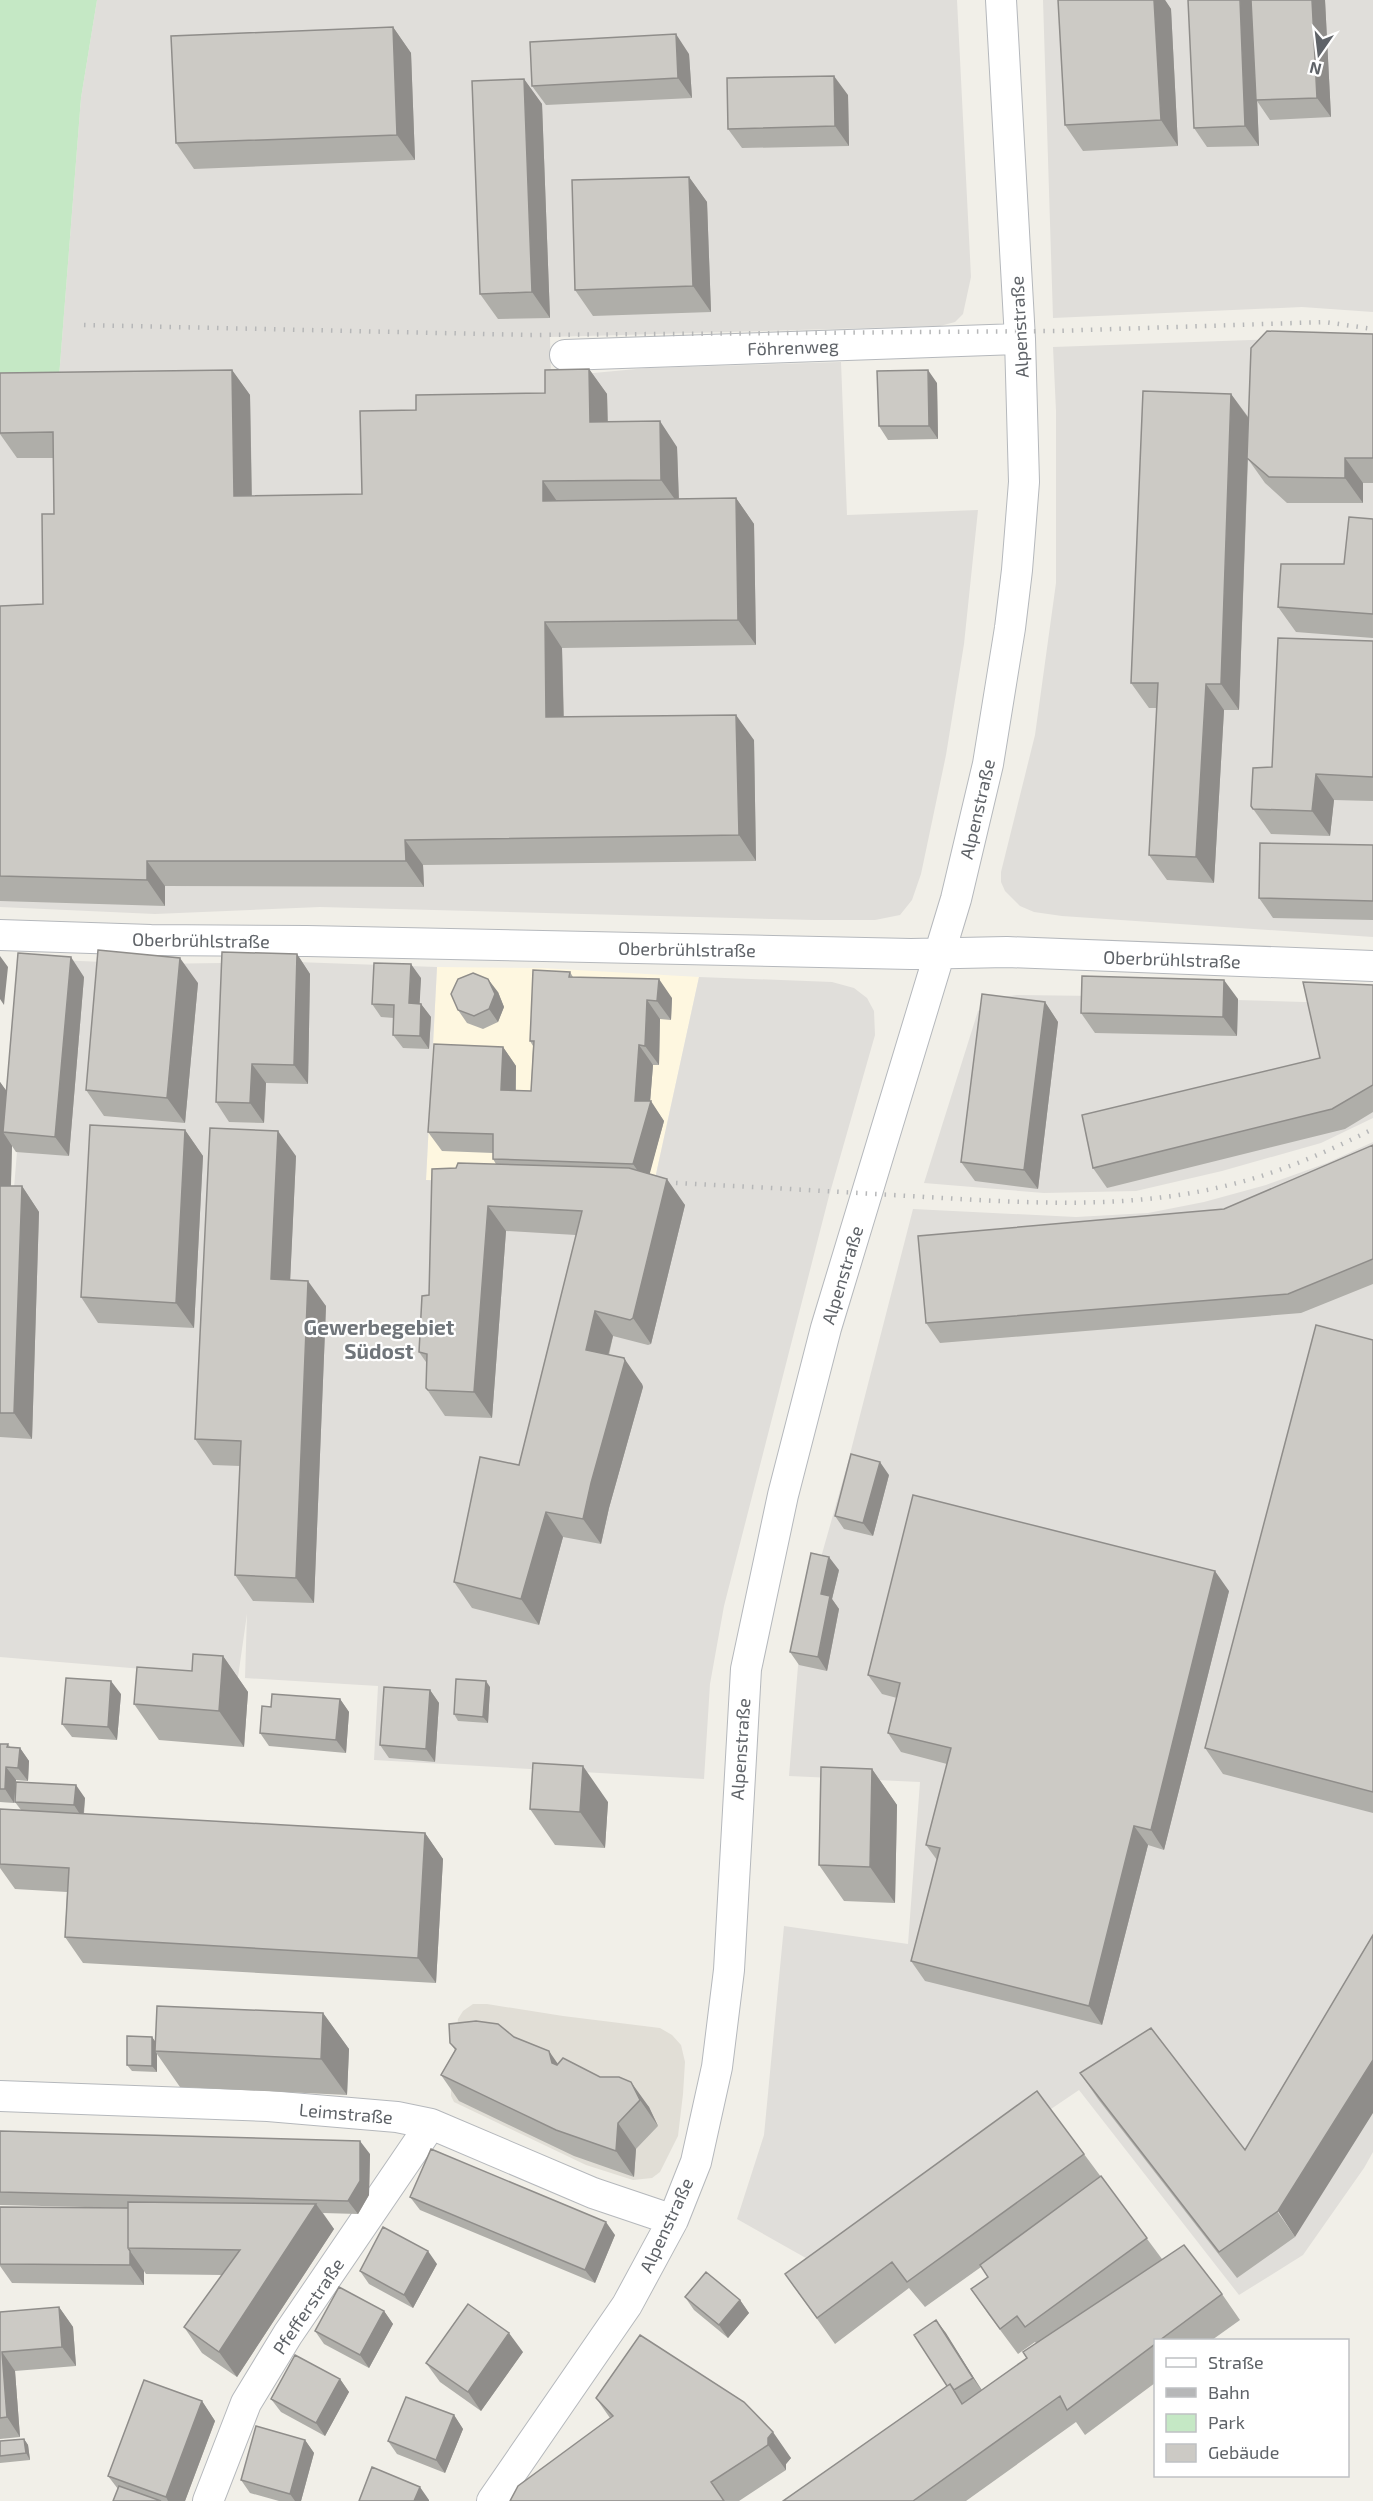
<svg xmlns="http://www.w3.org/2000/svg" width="1373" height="2501" font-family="'Exo 2',sans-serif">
  <rect width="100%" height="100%" fill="#f1efe8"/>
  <path fill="#fef7e0" d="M437,967l105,1 157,9 -46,211 -227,-8z"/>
  <path fill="#e0deda" d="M97,0h860l14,277 -8,37 -8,8 -15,4 -390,11 1,40 96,-9 194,-6 6,153 131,-5 -14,134 -18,111 -25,119 -9,26 -12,15 -25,5h-61l-494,-13 -165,7 -155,-7v-502l58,-15 23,-292z
    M1043,0h330v312l-71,-5 -249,11z
    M1337,337l36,3v597l-311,-21 -28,-4 -14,-6 -15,-15 -4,-9v-10l34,-137 21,-152v-172l-3,-64z
    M33,959l118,5 145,-2 141,5 -11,213 227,8 46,-211 133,5 22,6 13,10 7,13 1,24 -46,161 -105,410 -14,78 -6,95 -330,-19 4,-74 -133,-8 2,-64 -9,63 -238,-20v-445h12z
    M1017,995l79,1 277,8v114l-52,25 -99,28 -86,20 -92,2 -120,-10 54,-172 18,-13z
    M1373,1142v1010l-9,16 -61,87 -64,40 -160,-205 -259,176 -83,-47 27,-84 20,-209 124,18 12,-162 -131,-6 9,-110 20,-98 30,-106 65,-253 163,8 72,-4 56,-11 62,-17 61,-22z"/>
  <path fill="#e1ded6" d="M473,2004h14l76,12 97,12 12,7 9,10 4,17 -2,32 -5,42 -18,36 -8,6 -19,2 -47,-15 -132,-63 -3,-6v-20l7,-57 5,-8z"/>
  <path fill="#c5e8c5" d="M0,0h97l-16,98 -23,292 -58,4z"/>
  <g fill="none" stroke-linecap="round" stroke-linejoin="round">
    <g stroke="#b5b8bc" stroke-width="32">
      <path id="street" d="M565,355l455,-16
        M0,935l151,5 156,1 604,13 96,-2 366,14
        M0,2096l268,10 129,11 34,7 162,69 80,27
        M208,2501l38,-98 42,-69 143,-210
        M492,2501l135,-196 46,-85 23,-58 21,-95 12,-97 17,-301 37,-174 43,-167 130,-429 32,-135 22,-136 7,-58 7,-88 -4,-143 -19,-339"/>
    </g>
    <use href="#street" stroke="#fff" stroke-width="30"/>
    <path stroke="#b6b7b8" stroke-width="4.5" stroke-dasharray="1.5 8" stroke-linecap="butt" d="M84,325l446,10 525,-4 270,-9 48,7
      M676,1183c83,4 166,9 250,14 100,6 204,13 303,-12 50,-12 98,-33 144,-56"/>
  </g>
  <path fill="#afaea9" d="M1058,0h107l6,9 7,137 -95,5 -18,-26z
    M1325,0l6,117 -61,3 -13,-19 2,45 -52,1 -13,-19z
    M393,27l18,26 4,107 -221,9 -18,-26z
    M689,54l3,44 -146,7 -14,-19z
    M524,79l18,25 8,214 -52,1 -18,-25z
    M848,95l1,51 -107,2 -14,-19z
    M689,177l18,25 4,110 -118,4 -18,-26z
    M1373,334v149h-10v20h-76l-22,-20 -17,-24 -9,251h-15l-10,173 -47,-3 -18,-25 8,-147h-8l-18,-25 100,-289 18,24z
    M589,369l18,25 1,28 69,25 2,52 57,-1 18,26 2,121 -194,3 2,69 190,23 2,121 -333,4 1,22 -259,-1v20l-165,-5v-295l43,-2 11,-90v-56h-37l-17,-24v-61l232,-3 18,25 2,101 110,-2 54,-84 129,-17z
    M937,383l1,56 -50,1 -9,-14z
    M1373,519v119l-77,-6 -18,-25 66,-43z
    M1373,641v160l-39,-1 -4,36 -59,-2 -20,-28 21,-39z
    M1373,845v75l-100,-2 -14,-20z
    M297,954l13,20 -2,110 -42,-1 -2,40 -35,-1 -13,-20z
    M570,972l3,5 99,21 -1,22 -11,-1 -1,46h-6l-3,36 14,20 -15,53 36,31 -34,139 -3,1 -35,-9 -4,19 33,29 1,3 -34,121 -8,36 -38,-7 -24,88 -67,-17 -18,-26 65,-117 57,-230 -70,-4 -14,187 -47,-2 -19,-28v-26l-7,-10 10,-57 27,-127 40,-4 -3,-5v-6l-51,-2 -14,-19 75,-85 13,19v24l15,1 2,-45 -3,-5z
    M84,977l-15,179 -53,-4 -4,-6 -1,40h11l17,26 -7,227 -32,-2v-355l6,9z
    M421,978l-2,26h2l10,13 -2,32 -26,-1 -10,-13 1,-17 -13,-1 -9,-13z
    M198,983l-13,140 -81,-7 -18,-26z
    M1373,985v127l-28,17 -238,59 -14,-20 227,-110z
    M498,992l6,15 -6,15 -15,7 -16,-6 -9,-13z
    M1238,999l-1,37 -142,-3 -14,-20z
    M1045,1002l13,20 -20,167 -63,-8 -14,-19z
    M185,1130l18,26 -9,172 -96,-5 -17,-26z
    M1373,1145v139l-72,29 -361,30 -14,-20 298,-114z
    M296,1156l-6,124 36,26 -12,297 -61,-2 -18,-26 5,-109 -27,-1 -18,-26z
    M1373,1340v473l-150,-39 -18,-26z
    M889,1475l-16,61 -29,-7 -9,-13z
    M839,1570l-7,29 7,10 -12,62 -28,-6 -9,-13z
    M1229,1591l-65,259 -16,-5 -46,180 -177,-44 -14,-20 26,-101 -11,-15 21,-81 -46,-12 -13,-19 9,-35 -15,-4 -14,-19z
    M223,1656l25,36 -4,55 -85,-7 -25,-36z
    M490,1687l-2,36 -30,-2 -4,-7z
    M430,1690l9,13 -4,59 -46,-4 -9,-13z
    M121,1694l-4,46 -45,-3 -10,-13z
    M340,1699l9,13 -3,41 -77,-7 -9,-13 11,-26z
    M0,1744h8l2,3 10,1 9,13 -1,20 -12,-1 -2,23 -14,-1z
    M872,1769l25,36 -2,98 -51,-2 -25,-36z
    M85,1798l-1,16 341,19 18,26 -7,124 -353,-20 -18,-26 2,-45 -52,-3 -15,-21v-59l21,1 -6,-8z
    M608,1802l-3,46 -50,-3 -25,-36z
    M323,2013l26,36 -2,46 -167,-8 -23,-33v18l-25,-1 -5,-6 25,-28 4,6z
    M1151,2028l144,209 -58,41 -139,-179 -18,-26z
    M514,2037l44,27 42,13h19l30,30 9,19 -22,23 -2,28 -60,-21 -115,-55 -18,-26 14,-25 -5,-7z
    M0,2131l370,23 -1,41 -11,19 -35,-1 11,16 -97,148 -35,-24 -18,-26 38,-52 -76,-1 -2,-3v14l-132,-2 -12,-17v-2l128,-56 -128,-3z
    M1084,2154l78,105 60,35 18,26 -28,20h-57v43l-70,52 -9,-13 -110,79h-183l164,-115 -11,-66 46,70 45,-32 9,-15 -1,-1 -17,12 -29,-39 -18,-26 17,-12 -7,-10 -56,40 -16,-19 -74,56 -50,-70z
    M410,2197l205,38 -20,48 -175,-73z
    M437,2264l-24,44 -44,-24 -9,-13z
    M685,2297l55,3 9,13 -21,25 -34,-28z
    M59,2307l14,20 3,39 -61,5 5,66 -20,2v-127z
    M384,2311l9,13 -24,44 -45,-24 -9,-13z
    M640,2335l151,123 -5,6v6l-47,31h-229l100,-83 -14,-20z
    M523,2352l-42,59 -41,-29 -14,-19z
    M340,2379l9,13 -24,44 -44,-24 -10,-13z
    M202,2401l13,20 -30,80h-72l5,-12 -10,-13z
    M454,2415l9,14 -18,44 -48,-19 -9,-13z
    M24,2439l4,6 2,15 -30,3v-22z
    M305,2440l9,13 -13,48h-22l-29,-8 -9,-13z"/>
  <path fill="#8f8d8a" d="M1154,0h11l6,9 7,137 -17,-26z
    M1240,0h13l6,146 -14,-20z
    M1312,0h13l6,117 -14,-19z
    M393,27l18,26 4,107 -18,-25z
    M676,34l13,20 3,44 -14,-20z
    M834,76l14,19 1,51 -14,-20z
    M524,79l18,25 8,214 -18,-26z
    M689,177l18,25 4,110 -18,-26z
    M589,369l18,25 1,53 -18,-25z
    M232,370l18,25 2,126 -18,-25z
    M928,370l9,13 1,56 -9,-13z
    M1231,394l18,25 -10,291 -18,-26z
    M660,421l17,26 2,58 -18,-25z
    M1345,458l18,25v20l-18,-25z
    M543,481l18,26 -18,-6z
    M736,498l18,26 2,121 -18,-25z
    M545,622l17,26 2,95 -18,-26z
    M1206,684l18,26 -10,173 -18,-26z
    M736,715l18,25 2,121 -17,-26z
    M1316,774l18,26 -4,36 -18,-25z
    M405,840l18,25 1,22 -18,-26z
    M147,861l18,25v20l-18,-26z
    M297,954l13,20 -2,110 -14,-19z
    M0,956l8,11 -4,38 -4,-6z
    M71,957l13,20 -15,179 -14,-19z
    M180,958l18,25 -13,140 -18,-25z
    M411,964l10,14 -2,38 -10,-13z
    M488,979l10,13 6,15 -6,15 -9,-13z
    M659,979l13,19 -1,22 -14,-19z
    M1224,980l14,19 -1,37 -14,-19z
    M647,1000l13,19 -1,46 -14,-19z
    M1045,1002l13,20 -20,167 -14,-19z
    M421,1004l10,13 -2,32 -9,-13z
    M639,1045l14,20 -3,38 1,-2 13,20 -17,63 -14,-20 2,-63z
    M503,1047l13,19 -1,43 -14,-19z
    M252,1064l14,19 -2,40 -14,-20z
    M0,1082l14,19 -11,31 9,14 -2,64 -10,-14z
    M185,1130l18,26 -9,172 -18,-25z
    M278,1131l18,25 -7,149 -18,-26z
    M667,1179l18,26 -34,139 -18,-26z
    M22,1186l17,26 -7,227 -18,-26z
    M488,1206l18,25 -14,187 -18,-26z
    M308,1281l18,25 -12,297 -18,-25z
    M595,1311l18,25 -10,39 -17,-25z
    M624,1358l18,26 1,3 -34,121 -8,36 -18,-25 8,-36z
    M880,1462l9,13 -16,61 -10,-13z
    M546,1512l17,25 -24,88 -18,-26z
    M829,1557l10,13 -7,29 7,10 -12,62 -9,-14 3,-63z
    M1215,1571l14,20 -65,259 -13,-20z
    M223,1656l25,36 -4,55 -25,-36z
    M111,1681l10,13 -4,46 -9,-13z
    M486,1681l4,6 -2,36 -5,-6z
    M430,1690l9,13 -4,59 -9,-13z
    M340,1699l9,13 -3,41 -10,-13z
    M20,1748l9,13 -1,20 -10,-13z
    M583,1766l25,36 -3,46 -25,-36z
    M6,1767l10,13 -2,23 -9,-14z
    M872,1769l25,36 -2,98 -25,-36z
    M76,1785l9,13 -2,21 -9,-14z
    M1134,1826l14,19 -46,180 -13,-19z
    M425,1833l18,26 -7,124 -18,-25z
    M323,2013l26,36 -2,46 -26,-36z
    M152,2037l5,7 -2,7 2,3v18l-5,-6z
    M549,2051l18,26 -15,-14z
    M1373,2060v53l-78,124 -17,-26z
    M631,2082l18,25 9,19 -18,-26z
    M618,2123l18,26 -2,28 -18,-26z
    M360,2141l10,13 -1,41 -11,19 -10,-13z
    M316,2204l18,25 -97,148 -18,-25z
    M606,2222l9,13 -20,48 -10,-13z
    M130,2251l14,20v14l-14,-20z
    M428,2251l9,13 -24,44 -9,-13z
    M740,2300l9,13 -21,25 -9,-13z
    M59,2307l14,20 3,39 -14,-19z
    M384,2311l9,13 -24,44 -9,-13z
    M936,2320l10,13 36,58 -9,-13z
    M509,2333l14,19 -42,59 -13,-19z
    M2,2352l13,19 5,66 -13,-20z
    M340,2379l9,13 -24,44 -9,-13z
    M202,2401l13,20 -30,80h-17l-2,-4z
    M454,2415l9,14 -18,44 -9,-13z
    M773,2432l18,26 -5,6v6l-18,-25v-7z
    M24,2439l4,6 2,15 -4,-7z
    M305,2440l9,13 -13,48h-6l-5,-7z
    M420,2487l9,13v1h-15z"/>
  <path fill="#cccac5" stroke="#8f8d8a" stroke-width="1.5" d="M1058,0h96l7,120 -96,5z
    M1188,0h52l5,126 -51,2z
    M1251,0h61l5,98 -61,2z
    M393,27l4,108 -221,8 -5,-107z
    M676,34l2,44 -146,8 -2,-44z
    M834,76l1,50 -107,3 -1,-51z
    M524,79l8,213 -52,2 -8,-213z
    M689,177l4,109 -118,4 -3,-110z
    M1267,331l106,3v124h-28v20l-76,-1 -22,-19 4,-110z
    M589,369l1,53 70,-1 1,59 -118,1v20l193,-3 2,122 -193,2 1,95 190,-2 3,120 -334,5 1,21h-259v19l-147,-4v-270l43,-2 -1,-90h12l-1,-82 -53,1v-60l232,-3 2,126 128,-2 -2,-83 56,-1v-15l129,-2v-23z
    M928,370l1,56h-50l-2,-55z
    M1143,391l88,3 -10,290h-15l-10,173 -47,-2 9,-172h-27z
    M1349,517l24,2v95l-95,-7 3,-43h63z
    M1278,638l95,3v136l-57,-3 -4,37 -59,-2 -2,-3 2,-38 19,-1z
    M1260,843l113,2v56l-114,-3z
    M98,950l82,8 -13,140 -81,-8z
    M222,952l75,2 -3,111 -42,-1 -2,39 -34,-1z
    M18,953l53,4 -16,180 -52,-5z
    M374,963l37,1 -2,39 12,1 -1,32 -27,-1 1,-30 -22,-1z
    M533,970l37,2 -1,5 90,2 -2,22 -10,-1 -2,46 -6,-1 -4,56h16l-18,63 -140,-5v-25l-65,-2 6,-88 69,3 -2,43 30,1 3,-50h-4z
    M473,973l15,6 7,15 -6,15 -15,7 -16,-6 -7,-16 7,-15z
    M1082,976l142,4 -1,37 -142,-4z
    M1303,982l70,3v100l-41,24 -239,59 -11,-53 238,-57z
    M982,994l63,8 -21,168 -63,-8z
    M90,1125l95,5 -9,173 -95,-6z
    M210,1128l68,3 -7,148 37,2 -12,297 -61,-3 6,-134 -46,-2z
    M1373,1145v114l-85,35 -362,29 -8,-87 306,-27z
    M458,1163l171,5 38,11 -34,139 -3,2 -35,-9 -9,39 38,8 1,3 -34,122 -8,36 -37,-7 -25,87 -67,-17 26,-125 39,8 63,-254 -94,-5 -14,186 -46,-2 -2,-2 1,-34 -8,-2 3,-56 7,-1 3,-126 24,-1z
    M0,1186h22l-8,227h-14z
    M1316,1325l57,15v452l-168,-44z
    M851,1454l29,8 -17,61 -28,-7z
    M913,1495l302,76 -64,259 -17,-4 -45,180 -178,-45 29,-113 -14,-3 25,-97 -63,-15 12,-50 -32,-8z
    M811,1553l18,4 -8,37 9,2 -12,61 -28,-5z
    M193,1654l30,2 -4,55 -85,-7 3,-37 55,4z
    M66,1678l45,3 -3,46 -46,-3z
    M456,1679l30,2 -3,36 -29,-3z
    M384,1687l46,3 -4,59 -46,-4z
    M272,1694l68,5 -4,41 -76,-7 2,-27 9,1z
    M0,1744h8l-1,3 13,1 -2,20 -12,-1 -1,22h-5z
    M533,1763l50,3 -3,46 -50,-3z
    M821,1767l51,2 -2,98 -51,-2z
    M16,1782l60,3 -2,20 -59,-3z
    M0,1809l425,24 -7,125 -353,-21 4,-69 -69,-4z
    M1373,1935v125l-95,151 -59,41 -139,-179 71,-45 94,122z
    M157,2006l166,7 -2,46 -166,-8z
    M476,2021l22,3 16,13 35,14 3,12 5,2 6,-7 37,19h19l12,5 9,18 -22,23 -2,28 -60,-21 -115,-55 15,-26 -6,-6 -1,-19z
    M127,2036l25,1v29l-25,-1z
    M1037,2091l47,63 -177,128 -15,-20 -75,56 -32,-44z
    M0,2131l360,10v40l-12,20 -348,-9z
    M431,2149l175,73 -21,48 -175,-73z
    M1101,2176l46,62 -122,89 -8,-11 -17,13 -29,-40 17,-12 -8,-12z
    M128,2202l188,2 -97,148 -35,-25 56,-77 -112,-2z
    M0,2207l128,1v40l2,3v14l-130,-1z
    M383,2227l45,24 -24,44 -44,-24z
    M1184,2245l38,49 -62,46h-5v4l-88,66 -7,-14 -147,105h-130l167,-117 12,20 65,-46 -4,-6z
    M706,2272l34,28 -21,25 -34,-28z
    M339,2287l45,24 -24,44 -45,-24z
    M468,2304l41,29 -41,59 -42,-29z
    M59,2307l3,40 -60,5 5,65 -7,1v-106z
    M936,2320l37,58 -19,12 -4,-6 -3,2 -33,-51z
    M640,2335l104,67 29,30 -5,6v7l-57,37 13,19h-214l8,-15 95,-70 -17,-18z
    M295,2355l45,24 -24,44 -45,-24z
    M144,2380l58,21 -36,96 -58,-21z
    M406,2397l48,18 -18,45 -48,-19z
    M256,2426l49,14 -15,54 -49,-14z
    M24,2439l2,14 -26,3v-15z
    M372,2467l48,20 -6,14h-55z
    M119,2486l42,15h-48z"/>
  <g text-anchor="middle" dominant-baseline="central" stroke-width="4.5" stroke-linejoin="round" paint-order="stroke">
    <g font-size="18" fill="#5f6368" stroke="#fff">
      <text transform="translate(1019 327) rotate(-93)">Alpenstraße</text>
      <text transform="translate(793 347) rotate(-2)">Föhrenweg</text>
      <text transform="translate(977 809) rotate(-77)">Alpenstraße</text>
      <text transform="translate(201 940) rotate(1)">Oberbrühlstraße</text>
      <text transform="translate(687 949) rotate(1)">Oberbrühlstraße</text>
      <text transform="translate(1172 959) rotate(2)">Oberbrühlstraße</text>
      <text transform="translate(842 1275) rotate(-73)">Alpenstraße</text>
      <text transform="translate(740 1749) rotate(-86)">Alpenstraße</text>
      <text transform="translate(346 2113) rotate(5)">Leimstraße</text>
      <text transform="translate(666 2225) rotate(-65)">Alpenstraße</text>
      <text transform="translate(308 2306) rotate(-56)">Pfefferstraße</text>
    </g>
    <g font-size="21" font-weight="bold" fill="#70757a" stroke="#fff">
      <text x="379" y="1326">Gewerbegebiet<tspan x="379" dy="24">Südost</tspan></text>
    </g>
  </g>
  <rect x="1154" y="2339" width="195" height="138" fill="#ffffff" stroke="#bfc1c3" stroke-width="1.5"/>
  <rect x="1166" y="2358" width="30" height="9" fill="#ffffff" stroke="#bfc1c3" stroke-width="1.5"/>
  <text x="1208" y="2369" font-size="18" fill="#5f6368">Straße</text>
  <rect x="1166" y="2388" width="30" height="9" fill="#b6b7b8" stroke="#bfc1c3" stroke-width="1.5"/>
  <text x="1208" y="2399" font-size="18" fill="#5f6368">Bahn</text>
  <rect x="1166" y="2414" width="30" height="18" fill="#c5e8c5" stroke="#bfc1c3" stroke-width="1.5"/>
  <text x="1208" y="2429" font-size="18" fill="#5f6368">Park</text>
  <rect x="1166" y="2444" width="30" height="18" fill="#cccac5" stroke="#bfc1c3" stroke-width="1.5"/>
  <text x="1208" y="2459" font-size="18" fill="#5f6368">Gebäude</text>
  <g transform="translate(1319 54) rotate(194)" stroke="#ffffff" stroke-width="4.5" paint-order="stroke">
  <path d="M0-4.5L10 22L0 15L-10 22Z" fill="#5f6368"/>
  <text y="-9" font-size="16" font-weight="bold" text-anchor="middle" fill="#5f6368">N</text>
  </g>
</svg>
